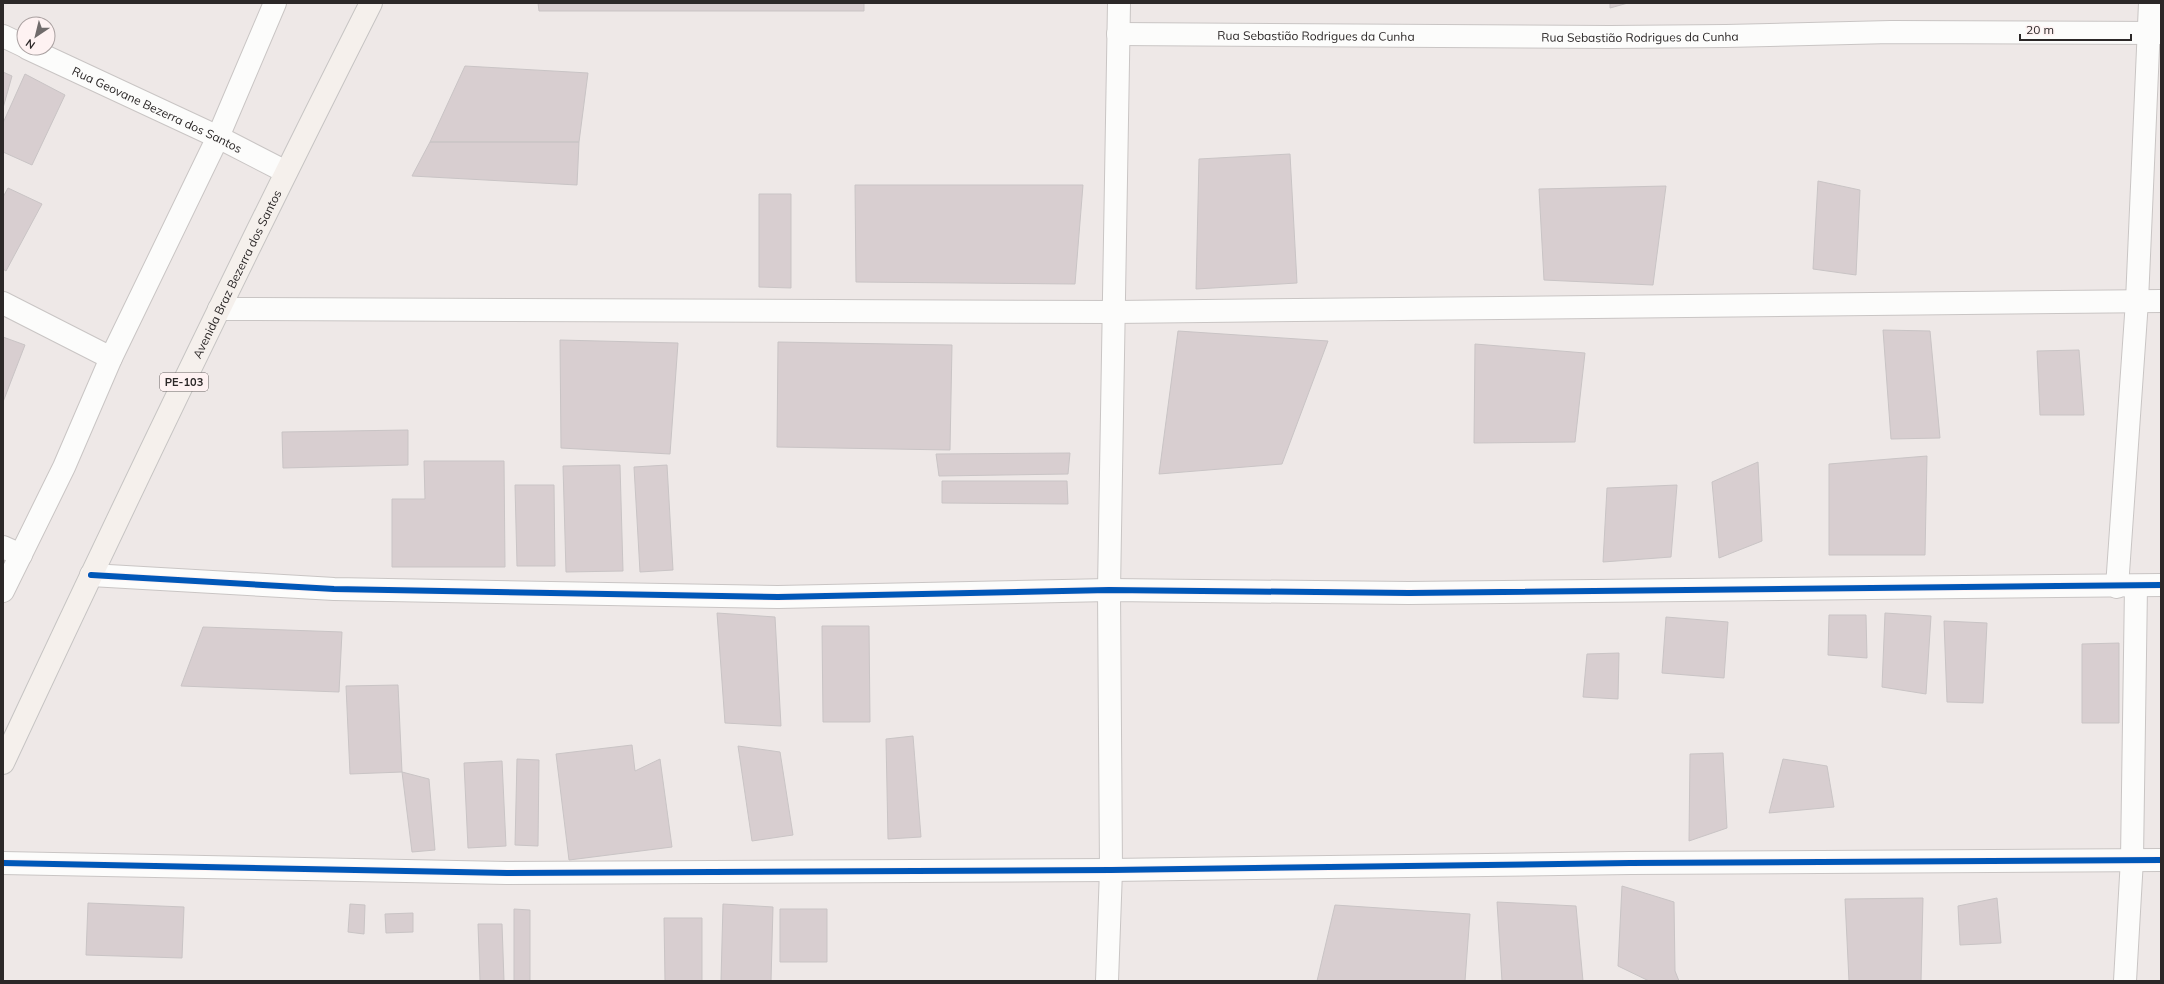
<svg xmlns="http://www.w3.org/2000/svg" width="2164" height="984" font-family="Mulish,sans-serif">
  <rect width="100%" height="100%" fill="#eee8e7"/>
  <path fill="#d8ced0" stroke="#c9c4c5" d="M538,3h326v8h-325z
    M1610,3h18l-18,5z
    M465,66l123,7 -9,69h-149z
    M3,72l9,4 -9,32z
    M25,74l40,21 -33,70 -29,-13v-29z
    M430,142h149l-2,43 -165,-9z
    M1290,154l7,129 -101,6 3,-130z
    M1818,181l42,9 -4,85 -43,-6z
    M855,185h228l-8,99 -219,-2z
    M1666,186l-13,99 -109,-5 -5,-91z
    M8,188l34,16 -36,67 -3,-2v-72z
    M759,194h32v94l-32,-1z
    M1883,330l47,1 10,107 -49,1z
    M1178,331l150,10 -46,123 -123,10z
    M3,337l22,8 -22,57z
    M560,340l118,3 -8,111 -109,-6z
    M778,342l174,3 -2,105 -173,-3z
    M1475,344l110,9 -10,89 -101,1z
    M2079,350l5,65h-44l-3,-64z
    M408,430v35l-125,3 -1,-36z
    M1070,453l-2,21 -129,2 -3,-22z
    M1927,456l-2,99h-96v-91z
    M424,461h80l1,106h-113v-68h33z
    M1758,462l4,79 -43,17 -7,-76z
    M620,465l3,106 -57,1 -3,-106z
    M667,465l6,105 -33,2 -6,-105z
    M942,481h125l1,23 -126,-1z
    M515,485h39l1,81h-38z
    M1677,485l-6,72 -68,5 4,-74z
    M717,613l58,4 6,109 -56,-3z
    M1885,613l46,3 -5,78 -44,-7z
    M1829,615h37l1,43 -39,-3z
    M1666,617l62,5 -4,56 -62,-5z
    M1944,621l43,2 -4,80 -36,-1z
    M822,626h47l1,96h-47z
    M203,627l139,5 -3,60 -158,-6z
    M2119,643v80h-37v-79z
    M1619,653l-1,46 -35,-2 4,-43z
    M398,685l4,87 -52,2 -4,-88z
    M913,736l8,101 -33,2 -2,-100z
    M632,745l3,26 25,-12 12,88 -103,13 -13,-106z
    M738,746l42,6 13,83 -41,6z
    M1723,753l4,75 -38,13 1,-87z
    M517,759l22,1 -1,86 -23,-1z
    M1783,759l44,7 7,41 -65,6z
    M502,761l4,85 -38,2 -4,-85z
    M402,772l27,7 6,71 -23,2z
    M1622,886l52,16 1,69 4,10h-30l-31,-15z
    M1923,898l-2,83h-72l-4,-82z
    M1997,898l4,45 -41,2 -2,-39z
    M1497,902l79,4 7,75h-81z
    M88,903l96,4 -2,51 -96,-3z
    M350,904l15,1 -1,29 -16,-2z
    M723,904l50,3 -2,74h-50z
    M1335,905l135,9 -5,67h-148z
    M514,909l16,1v71h-16z
    M780,909h47v53h-47z
    M413,913v19l-27,1 -1,-19z
    M664,918h38v63h-37z
    M478,924h24l2,57h-24z"/>
  <g fill="none" stroke-linecap="round" stroke-linejoin="round">
    <g stroke="#c9c5c4" stroke-width="24">
      <g id="minor">
        <path id="s1" d="M1118,34l492,3 116,-1 165,-4 270,1"/>
        <path d="M3,36l21,10"/>
        <path id="s2" d="M27,48l191,89 68,35"/>
        <path d="M3,303l108,55"/>
        <path d="M219,309l896,3 1046,-11"/>
        <path d="M3,547l18,8"/>
        <path d="M91,575l243,14 444,8 331,-7 300,3 752,-8"/>
        <path d="M2117,587l20,-286 13,-298"/>
        <path d="M3,591l61,-124 47,-109 107,-221 57,-134"/>
        <path d="M3,863l504,10 604,-3 519,-7 531,-3"/>
        <path d="M1107,981l4,-111 -2,-280 10,-587"/>
        <path d="M2125,981l7,-122 4,-273"/>
      </g>
    </g>
    <g stroke="#c6c4c3" stroke-width="24">
      <g id="primary">
        <path id="s3" d="M3,763c119,-255 241,-509 368,-760"/>
      </g>
    </g>
    <use href="#minor" stroke="#fcfcfb" stroke-width="22"/>
    <use href="#primary" stroke="#f5f0ec" stroke-width="22"/>
    <g stroke="#fef2f2" stroke-width="8">
      <path id="cycleway" d="M91,575l243,14 444,8 331,-7 300,3 752,-8
        M3,863l504,10 604,-3 519,-7 531,-3"/>
    </g>
    <use href="#cycleway" stroke="#0057b8" stroke-width="6"/>
  </g>
  <g text-anchor="middle" dominant-baseline="central" stroke-width="3" stroke-linejoin="round" paint-order="stroke">
    <rect fill="#fef2f2" stroke="#6b6565" stroke-width="1" x="160" y="373" width="48" height="18" rx="3"/>
    <g font-size="11" font-weight="bold" fill="#2c2828">
      <text x="184" y="382">PE-103</text>
    </g>
    <g font-size="12" fill="#2c2828" stroke="#fef2f2">
      <text stroke="none"><textPath href="#s1" startOffset="198">Rua Sebastião Rodrigues da Cunha</textPath></text>
      <text stroke="none"><textPath href="#s1" startOffset="522">Rua Sebastião Rodrigues da Cunha</textPath></text>
      <text stroke="none"><textPath href="#s2" startOffset="144">Rua Geovane Bezerra dos Santos</textPath></text>
      <text stroke="none"><textPath href="#s3" startOffset="542">Avenida Braz Bezerra dos Santos</textPath></text>
    </g>
  </g>
  <rect width="2164" height="984" fill="none" stroke="#2c2828" stroke-width="8"/>
  <g transform="translate(36 36) rotate(215)"><circle r="19" fill="#fef2f2" stroke="#aaa1a1"/>
  <path d="M0-3L7 15L0 10L-7 15Z" fill="#706b6b"/>
  <text y="-6" font-size="11" font-weight="bold" text-anchor="middle" fill="#2c2828">N</text>
  </g>
  <path d="M2020 34v6h111v-6" fill="none" stroke="#2c2828" stroke-width="2"/>
  <text x="2026" y="34" font-size="12" fill="#2c2828" stroke="#fef2f2" stroke-width="3" paint-order="stroke">20 m</text>
</svg>
